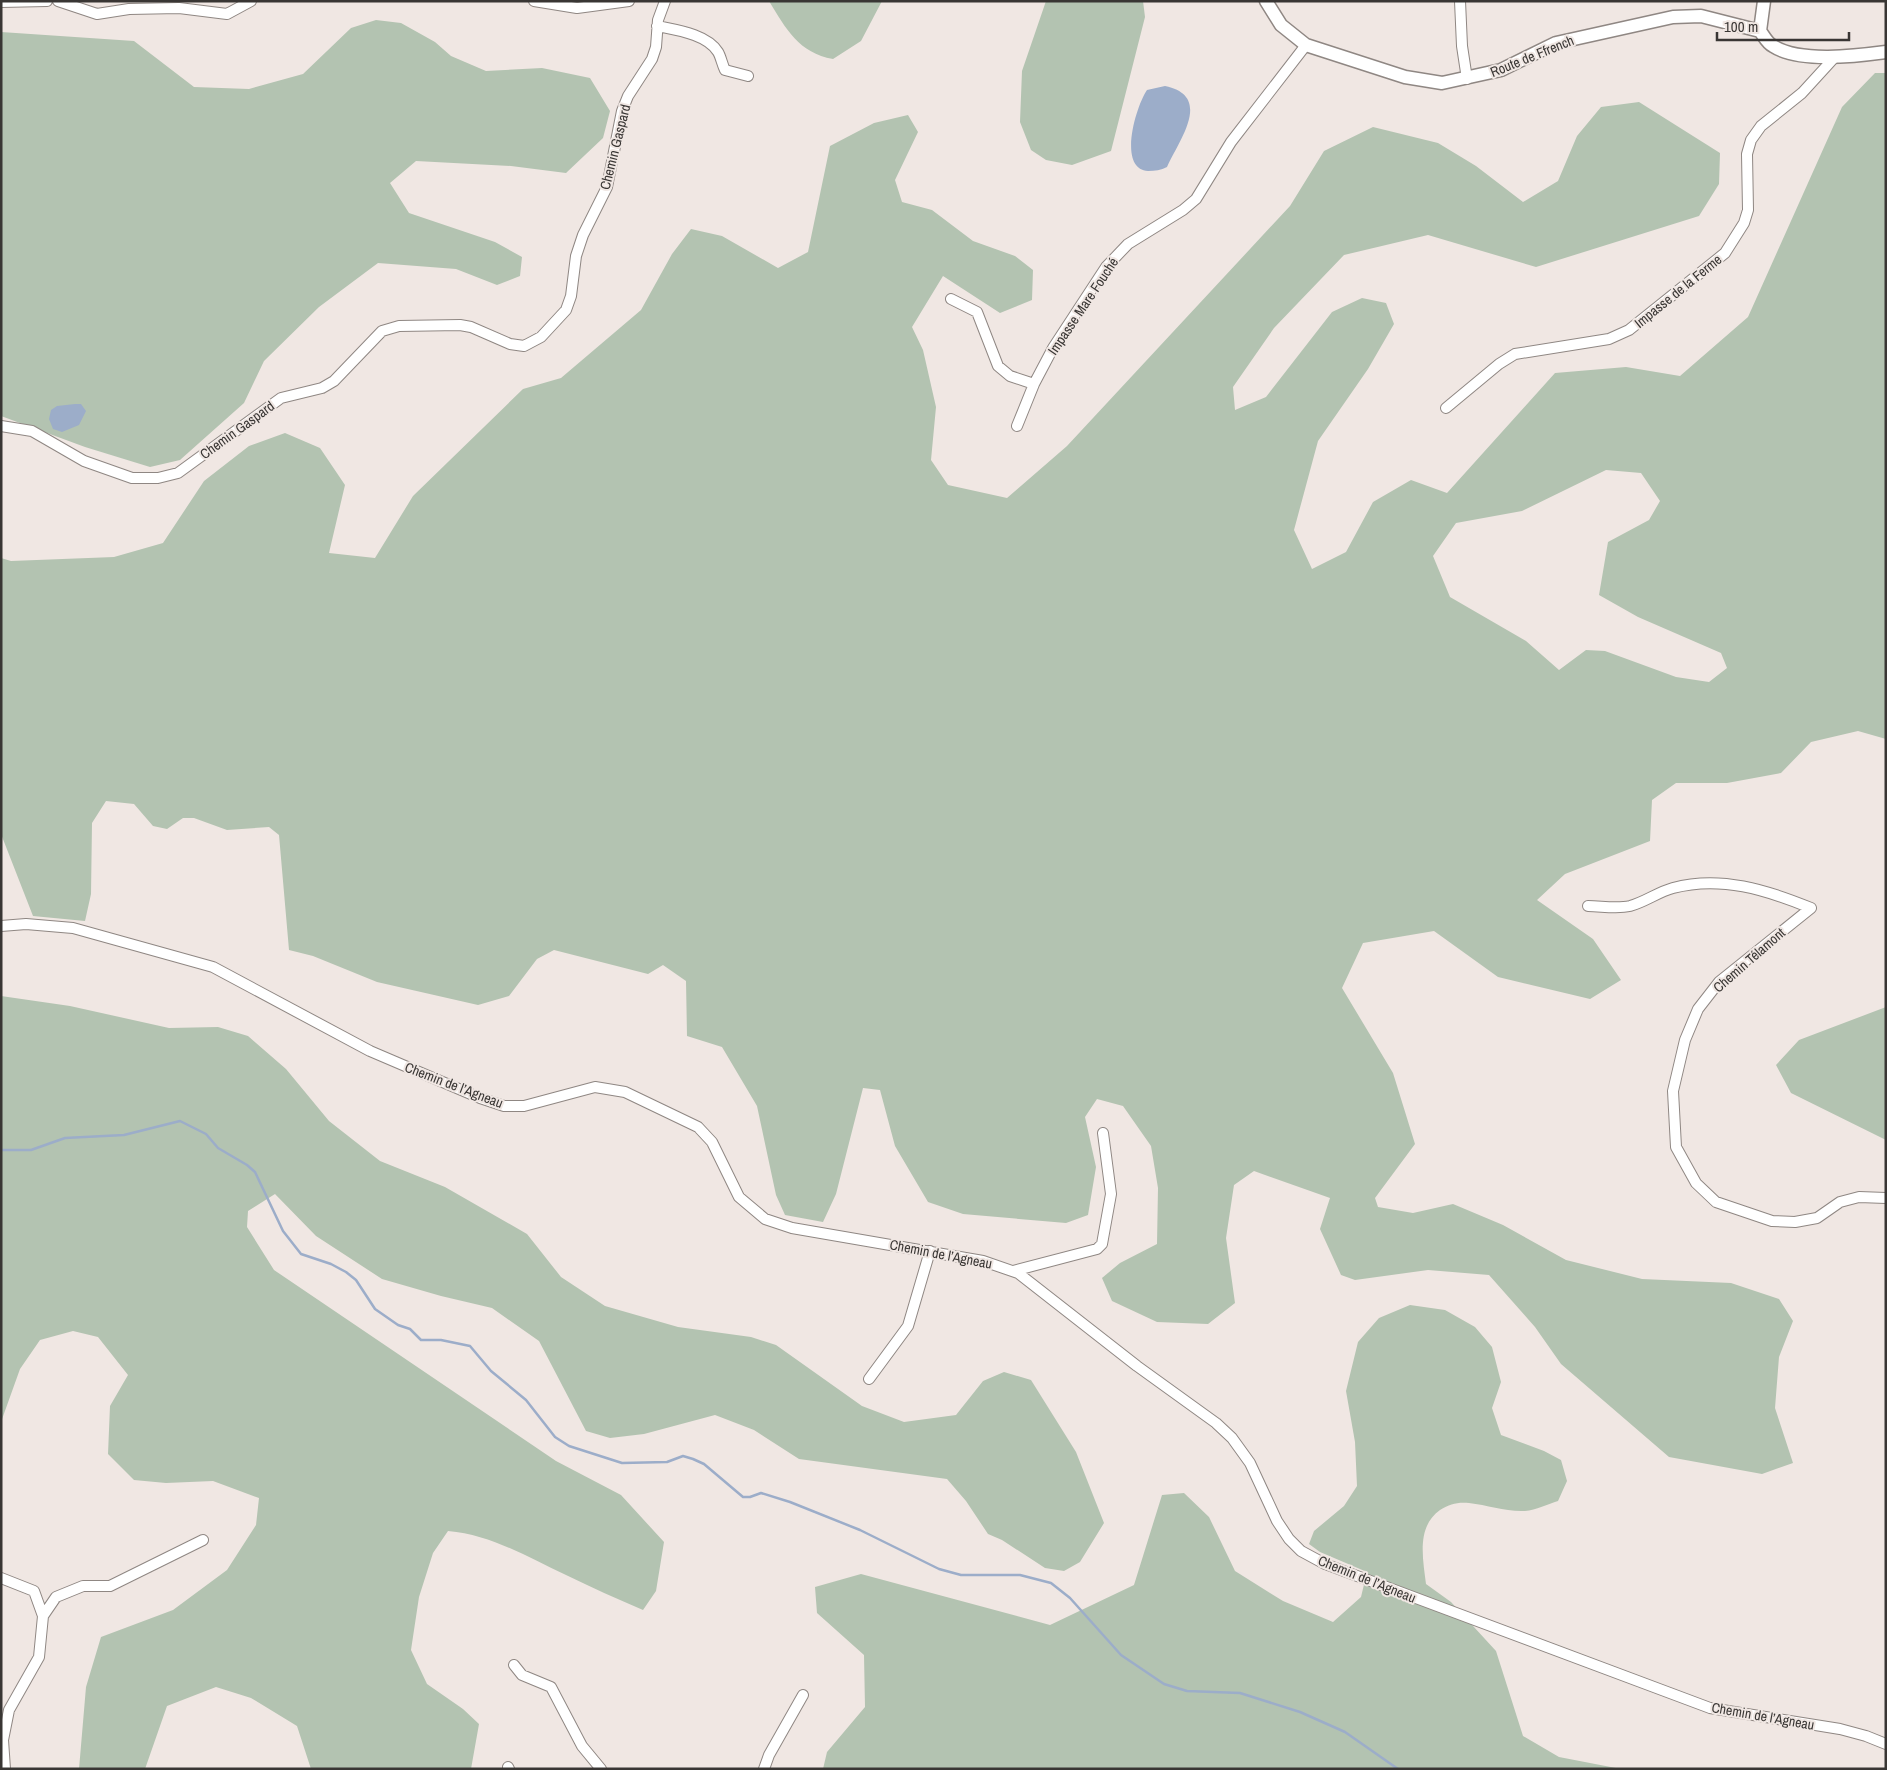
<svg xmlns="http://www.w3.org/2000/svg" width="1887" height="1770" font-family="'Archivo Narrow',sans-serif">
  <rect width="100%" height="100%" fill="#f0e7e3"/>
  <path fill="#b3c3b1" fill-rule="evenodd" d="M769,1h113l-21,40 -28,18c-34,-6 -47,-30 -64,-58z
    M1046,1h97l2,16 -34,134 -39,14 -26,-5 -15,-10 -11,-28 2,-51z
    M376,20l25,3 34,19 16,14 35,15 56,-3 48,10 20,33 -7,27 -37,35 -55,-7 -95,-5 -26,22 19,30 86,29 27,15 -2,19 -23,9 -41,-16 -78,-6 -59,44 -55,54 -20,42 -64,57 -30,7 -65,-20 -84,-31v-384l133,9 60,46 55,2 54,-15 48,-46z
    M1875,73h11v666l-28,-8 -47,11 -30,31 -54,10h-51l-24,17 -2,41 -85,33 -28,26 56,39 28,41 -31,19 -92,-22 -64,-46 -71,12 -21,45 51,85 22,71 -40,54 3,9 35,6 40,-9 50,21 63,35 76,19 89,4 48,16 14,22 -14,36 -4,51 18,55 -31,11 -93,-17 -108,-93 -26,-37 -46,-52 -61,-5 -73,10 -14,-5 -21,-46 10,-31 -76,-27 -20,14 -8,53 9,65 -27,21 -51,-2 -45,-21 -10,-23 18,-15 37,-19 1,-56 -7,-42 -28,-40 -26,-7 -12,18 11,50 -8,48 -22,8 -103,-9 -35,-12 -33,-56 -15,-56 -17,-2 -27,106 -13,28 -38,-7 -9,-20 -19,-89 -35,-59 -35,-11 -1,-55 -23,-16 -15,9 -94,-24 -17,9 -28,37 -31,9 -101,-23 -64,-26 -24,-6 -10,-115 -10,-8 -42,3 -33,-12h-11l-16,11 -14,-3 -19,-22 -28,-3 -14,22 -1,71 -6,27 -52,-5 -32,-82v-276l10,3 103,-4 49,-14 41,-62 45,-35 36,-13 35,15 25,37 -16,68 46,5 38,-62 110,-107 38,-11 80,-68 31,-56 19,-25 31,7 56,32 30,-16 22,-106 44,-23 34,-8 10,17 -23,48 7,22 30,8 41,31 42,15 18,14 -1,30 -32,13 -57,-37 -31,51 11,23 13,57 -5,53 17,25 59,13 60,-52 223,-240 34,-55 49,-24 65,16 38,23 47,36 35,-21 19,-45 24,-29 38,-5 81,51 -1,31 -20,32 -163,51 -108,-32 -84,20 -70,73 -41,59 2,23 31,-13 66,-85 30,-14 24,5 8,21 -26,45 -50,72 -24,89 18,39 34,-17 27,-50 38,-22 36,13 108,-120 71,-6 54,9 68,-59 94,-210zM1606,470l35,3 19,28 -11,19 -41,22 -9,53 39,22 83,36 6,15 -18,14 -33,-5 -71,-26 -19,-1 -27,20 -33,-29 -76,-44 -17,-41 23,-33 66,-12z
    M1,996l69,10 99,22 49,-1 30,9 38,33 43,52 51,40 65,26 82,47 34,43 44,29 73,21 73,10 25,8 86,61 42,16 52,-7 27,-34 21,-9 27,8 45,72 28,71 -24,39 -16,9 -19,-3 -43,-28 -14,-6 -22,-33 -19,-22 -148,-20 -45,-29 -39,-15 -71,19 -34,4 -24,-7 -47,-90 -47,-33 -51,-12 -59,-17 -66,-43 -41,-42 -27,17 -1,16 27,43 282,191 65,34 43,47 -8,49 -13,19c-26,-11 -52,-23 -77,-35 -39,-18 -74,-40 -118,-44l-15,22 -14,44 -8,53 16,34 36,25 16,15 -8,45h-160l-14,-43 -46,-28 -35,-11 -49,19 -22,63h-66l7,-82 15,-50 72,-27 54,-40 29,-45 3,-27 -46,-17 -47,2 -32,-3 -26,-26 2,-48 18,-31 -30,-38 -25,-6 -33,9 -20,29 -19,53z
    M1886,1007v133l-95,-47 -15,-28 23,-25z
    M1410,1305l35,5 30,17 17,20 9,35 -9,26 9,27 43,16 17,9 6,21 -9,20c-10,3 -22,9 -33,10 -19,1 -37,-6 -56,-8 -12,-1 -19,1 -29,7 -24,17 -17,49 -14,74l25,18 45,49 27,85 36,21 62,12h-798l4,-17 38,-45 -1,-52 -47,-42 -2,-26 46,-13 189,51 84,-40 28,-90 22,-2 25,24 26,54 48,30 50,21 28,-25 6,-25 -47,-20 -11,-8 5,-13 30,-25 13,-20 -2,-44 -9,-51 12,-49 21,-24z"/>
  <path fill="#9cadc9" d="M1165,86c48,10 15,53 2,81 -6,3 -12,4 -19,4 -31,-2 -12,-65 -1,-81z
    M75,404h6l5,7 -7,14 -17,7 -9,-3 -4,-10 2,-9 6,-4z"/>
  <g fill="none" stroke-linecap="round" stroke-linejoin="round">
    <path stroke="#9cadc9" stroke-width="2.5" d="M1,1150h30l34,-12 59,-3 56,-14 26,13 12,14 29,17 8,7 28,59 18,23 30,10 15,8 10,8 19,29 23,16 12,4 11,11h20l29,6 21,25 35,29 29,37 14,9 53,17 45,-1 16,-6 10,3 11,5 39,33h7l11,-4 29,9 70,28 79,39 22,6h59l31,8 19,15 51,57 43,29 23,7 53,2 60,19 45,20 53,37"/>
    <g stroke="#8f8783" stroke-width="12">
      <path id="minor" d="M58,1l39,13 32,-5 50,-1 48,6 24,-13
        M534,1l43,7 52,-7
        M1460,1l2,45 5,33
        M1,2l46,-1
        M657,26c19,4 50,8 61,26 3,5 4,12 7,18l23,6
        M951,299l26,13 21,54 12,10 24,8
        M1446,408l53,-44 16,-10 94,-15 20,-9 96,-77 19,-30 4,-13 -1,-56 4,-14 10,-14 41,-33 32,-35
        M1,426l31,5 52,30 48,17h26l20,-5 103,-75 41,-10 12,-7 48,-50 17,-5 61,-1 11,2 39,17 14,2 17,-9 25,-27 5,-14 5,-40 7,-21 24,-48 15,-76 6,-15 24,-37 4,-12 2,-27 7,-19
        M1017,426l17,-42 19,-36 53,-81 22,-23 55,-34 13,-11 35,-57 75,-97
        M1588,906c13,0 29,3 42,0 15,-4 28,-14 43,-18 47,-13 94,2 138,20l-92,74 -21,27 -13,31 -12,51 3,56 20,36 20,19 56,19 23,1 22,-4 23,-16 19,-5 27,1
        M1,926l25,-2 47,4 140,39 157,84 110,47 24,8h20l71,-19 30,5 73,35 14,15 27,55 26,22 27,9 191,33 35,12 119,93 79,57 16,15 18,25 27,58 12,18 12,12 24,13 385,144 130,21 26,7 20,8
        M1013,1271l84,-22 5,-5 9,-50 -8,-61
        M869,1379l39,-53 22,-75
        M1,1578l33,13 9,25
        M514,1665l8,10 29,12 31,59 19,23
        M508,1767l1,2
        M5,1769l-2,-29 6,-30 30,-53 4,-41 13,-19 27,-11h27l93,-46
        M764,1769l5,-14 34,-60"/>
    </g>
    <g stroke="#8f8783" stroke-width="15">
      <path id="major" d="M1266,1l15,24 25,20 99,32 37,6 59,-13 55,-27 117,-26 28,-1 59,15
        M1760,31c4,5 7,12 13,15 26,17 83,10 113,6
        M1760,31l4,-30"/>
    </g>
    <use href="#minor" stroke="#fff" stroke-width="10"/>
    <use href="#major" stroke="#fff" stroke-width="12"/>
  </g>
  <g text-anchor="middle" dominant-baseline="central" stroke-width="4" stroke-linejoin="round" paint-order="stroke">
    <g font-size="14" fill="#393634" stroke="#f0e7e3">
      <text transform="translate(1532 56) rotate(-22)">Route de Ffrench</text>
      <text transform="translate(615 147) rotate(-76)">Chemin Gaspard</text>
      <text transform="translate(1678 291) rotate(-39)">Impasse de la Ferme</text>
      <text transform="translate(1083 306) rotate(-56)">Impasse Mare Fouché</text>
      <text transform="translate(237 430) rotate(-36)">Chemin Gaspard</text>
      <text transform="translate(1749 960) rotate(-41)">Chemin Télamont</text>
      <text transform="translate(454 1085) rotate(21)">Chemin de l’Agneau</text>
      <text transform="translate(941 1254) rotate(11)">Chemin de l’Agneau</text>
      <text transform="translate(1367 1579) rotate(22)">Chemin de l’Agneau</text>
      <text transform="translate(1763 1716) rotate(10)">Chemin de l’Agneau</text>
    </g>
  </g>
  <rect width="1887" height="1770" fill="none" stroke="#393634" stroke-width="5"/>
  <path d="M1717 32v8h132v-8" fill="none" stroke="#393634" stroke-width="2.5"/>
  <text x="1724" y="32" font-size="15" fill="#393634" stroke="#f0e7e3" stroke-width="4" paint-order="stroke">100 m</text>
</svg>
